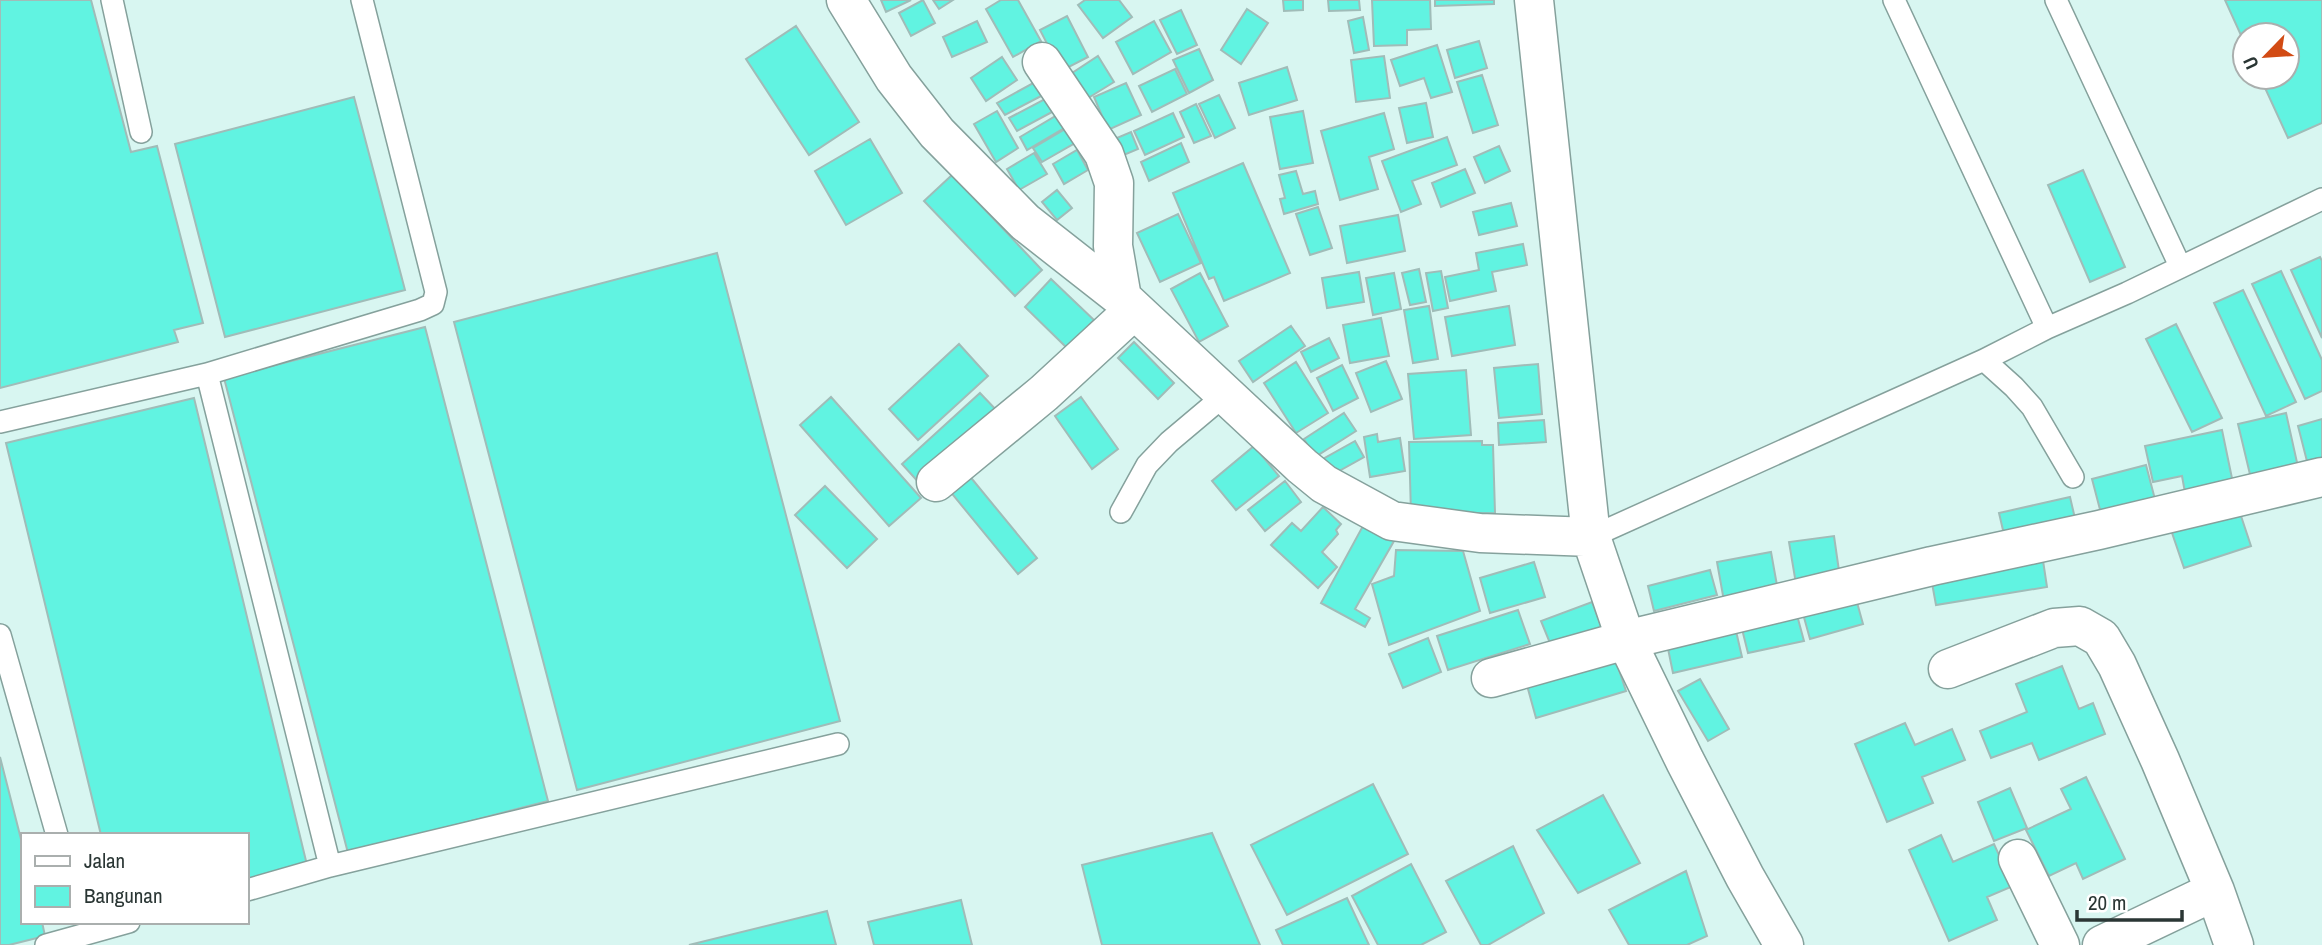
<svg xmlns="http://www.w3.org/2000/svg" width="2322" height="945" font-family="'Archivo Narrow',sans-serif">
  <rect width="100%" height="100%" fill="#d8f6f1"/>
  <path fill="#61f3e1" stroke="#a0bcb8" stroke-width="2" d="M0,0h91l40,152 26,-6 46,177 -29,7 4,12 -178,46z
    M881,0h30l-25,12z
    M923,0l12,23 -24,13 -12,-23z
    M933,0h20l-14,9z
    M1001,0h17l23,41 -28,16 -27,-48z
    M1085,0h34l13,17 -29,21 -25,-33z
    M1283,0h20v10l-19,1z
    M1328,0h31l1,10 -31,1z
    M1372,0h58l1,29 -24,1v15l-33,1z
    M1435,0h59v4l-59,2z
    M2225,0h97v123l-34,15 -28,-61h27v-42h-42v9z
    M1247,9l21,14 -27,41 -20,-14z
    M1181,10l16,35 -20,9 -17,-34z
    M1067,16l21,41 -27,14 -21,-41z
    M1363,17l6,33 -15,3 -6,-32z
    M977,21l10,21 -35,15 -9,-20z
    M1154,21l17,31 -38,22 -17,-32z
    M796,26l63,96 -50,33 -63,-96z
    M1479,41l8,27 -32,10 -8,-28z
    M1437,45l15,47 -21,6 -7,-20 -24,8 -9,-26z
    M1199,49l14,31 -24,13 -16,-33z
    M1098,56l16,26 -29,18 -16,-25z
    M1384,56l6,42 -34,4 -5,-42z
    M1002,57l15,23 -31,21 -15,-23z
    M1287,67l10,33 -48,15 -10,-32z
    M1175,69l12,25 -35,18 -13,-26z
    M1482,75l16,50 -25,8 -16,-51z
    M1035,82l8,13 -38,20 -8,-12z
    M1126,83l15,32 -33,15 -14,-33z
    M1219,95l16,33 -20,10 -16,-34z
    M354,97l51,193 -180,47 -50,-193z
    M1045,99l7,13 -35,19 -8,-13z
    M1426,103l7,34 -26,6 -8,-35z
    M1196,104l15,32 -17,7 -14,-31z
    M997,111l21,37 -22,14 -22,-38z
    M1303,111l10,52 -33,6 -10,-52z
    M1173,113l11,24 -39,18 -11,-24z
    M1384,113l10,36 -25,8 9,32 -38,11 -19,-69z
    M1059,114l7,13 -39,23 -7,-13z
    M1067,128l8,15 -33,19 -9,-14z
    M1131,132l7,17 -19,8 -7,-17z
    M1447,137l10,28 -45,16 9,23 -20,8 -19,-51z
    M870,139l32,54 -56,32 -31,-54z
    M1181,143l8,19 -40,19 -8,-19z
    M1499,146l11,25 -25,12 -11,-26z
    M1077,150l11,20 -24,14 -11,-20z
    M1034,153l13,21 -28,16 -12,-21z
    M1243,163l47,110 -66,28 -10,-24 -5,2 -36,-86z
    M1465,169l10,24 -34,14 -9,-24z
    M2083,170l42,97 -35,15 -42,-97z
    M1296,171l7,23 12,-3 3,13 -34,10 -4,-15 5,-1 -6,-23z
    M952,175l90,95 -27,26 -91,-95z
    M1057,190l15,18 -15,12 -15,-18z
    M1511,203l6,23 -38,9 -6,-23z
    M1318,207l14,41 -22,7 -14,-41z
    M1178,214l23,49 -41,19 -23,-49z
    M1398,215l7,36 -58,12 -7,-37z
    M1523,244l4,21 -35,7 4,19 -46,10 -5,-24 34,-7 -3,-17z
    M717,253l123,468 -263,69 -123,-468z
    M2320,257l2,4v77l-31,-68z
    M1419,269l7,33 -16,3 -8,-32z
    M1441,271l7,37 -15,3 -7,-38z
    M2281,271l41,89v31l-17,8 -53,-115z
    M1359,272l5,30 -37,6 -5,-30z
    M1200,273l28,53 -29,16 -28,-53z
    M1394,273l7,36 -28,6 -7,-37z
    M1051,279l43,41 -27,28 -42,-41z
    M2243,290l53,112 -30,14 -52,-113z
    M1429,306l9,53 -25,4 -9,-53z
    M1509,306l6,39 -63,11 -7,-39z
    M1381,318l8,38 -39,7 -7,-38z
    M2176,324l46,94 -30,14 -46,-93z
    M1291,326l14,20 -52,36 -14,-21z
    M425,327l123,474 -200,52 -124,-475z
    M1329,338l10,20 -28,14 -10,-20z
    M1134,342l40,41 -16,16 -40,-41z
    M959,344l29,32 -70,64 -29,-31z
    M1386,361l16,38 -31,13 -15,-39z
    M1296,362l32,51 -32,20 -32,-50z
    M1538,364l4,50 -43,4 -5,-50z
    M1342,365l16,33 -25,13 -16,-33z
    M1466,370l5,65 -57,4 -6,-65z
    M980,393l20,21 -78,72 -20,-22z
    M831,397l90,101 -32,28 -89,-101z
    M1081,397l37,52 -26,20 -37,-53z
    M194,398l113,467 -60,14v-44h-146l-95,-392z
    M1344,413l12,18 -41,26 -11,-18z
    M2286,413l14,63 -47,11 -15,-63z
    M2322,419v51l-12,3 -12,-47z
    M1544,420l2,22 -47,3 -1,-22z
    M2222,430l12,58 -48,10 -4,-22 -29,6 -8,-36z
    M1377,434l1,8 22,-4 5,33 -35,6 -6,-40z
    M1355,441l9,16 -32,18 -9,-16z
    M1482,441v4h11l2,68 -84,1 -2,-72z
    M1254,446l25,30 -43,34 -24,-29z
    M2146,465l11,42 -54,14 -11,-42z
    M963,468l74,90 -19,16 -74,-90z
    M1285,481l16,21 -36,29 -17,-21z
    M825,486l52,53 -30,29 -52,-53z
    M2070,497l7,30 -71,16 -7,-30z
    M2236,501l15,45 -67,22 -15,-44z
    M1323,507l18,17 -5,6 2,4 -16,18 15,15 -19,21 -47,-43 21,-22 9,8z
    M1364,524l30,17 -39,68 15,9 -5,9 -44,-24z
    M1834,536l6,42 -44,6 -7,-42z
    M1396,550l67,1 17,60 -91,34 -17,-61 22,-8z
    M1771,552l7,39 -54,10 -7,-39z
    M2042,554l5,33 -111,18 -6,-33z
    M1534,562l11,35 -55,16 -10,-35z
    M1710,570l7,25 -63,16 -6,-25z
    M1853,588l10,36 -53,15 -10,-36z
    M1592,602l10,27 -50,19 -11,-27z
    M1794,604l10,37 -56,12 -9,-36z
    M1518,610l12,34 -82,26 -11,-34z
    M1733,618l9,39 -69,16 -8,-39z
    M1428,638l13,34 -38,16 -14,-34z
    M1613,652l13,39 -90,27 -11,-40z
    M2062,666l17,43 14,-6 12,31 -66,26 -7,-17 -41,15 -11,-27 47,-19 -11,-28z
    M1700,679l29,50 -21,12 -30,-50z
    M1905,723l10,22 37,-16 13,31 -43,17 11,26 -46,19 -32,-78z
    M0,757l23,90v75h19l3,14 -36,9h-9z
    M2086,777l39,82 -42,20 -7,-16 -27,13 -23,-46 45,-21 -10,-20z
    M1373,784l35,70 -121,61 -36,-70z
    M2010,788l17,40 -33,13 -16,-39z
    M1603,795l37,68 -62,30 -41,-63z
    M1212,833l48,112h-158l-20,-80z
    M1941,835l12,27 41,-18 19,42 -26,11 10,23 -48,21 -40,-91z
    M1513,846l31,67 -56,32h-7l-35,-64z
    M1411,864l35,68 -25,13h-43l-26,-49z
    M1686,871l21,65 -20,9h-58l-20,-35z
    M1347,898l22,47h-86l-7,-15z
    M961,900l11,45h-98l-6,-23z
    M827,911l9,34h-147z"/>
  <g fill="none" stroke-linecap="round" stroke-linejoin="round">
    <g stroke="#85a19c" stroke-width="24">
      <path id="service" d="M112,0l29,132
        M1894,0l153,328
        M2056,0l124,266
        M1984,360l30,27 18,20 41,70
        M207,374l123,492
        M0,422l207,-48 213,-64 13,-6 3,-12 -74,-292
        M1121,512l26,-47 22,-23 57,-48
        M1591,537l393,-177 63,-32 80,-35 195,-94
        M0,635l57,200
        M247,890l83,-24 508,-122
        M46,945l83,-23"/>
    </g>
    <g stroke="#85a19c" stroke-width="41">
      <path id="minor" d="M846,0l48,78 43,55 88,89 97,76 180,168 22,18 68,37 88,12 111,4
        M1534,0l57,537 35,103 59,121 60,116 39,68
        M1042,62l62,92 10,29 -1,63 9,52
        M936,482l108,-89 90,-83
        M1948,669l106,-41 26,-2 21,12 16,27 43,95 55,131 19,54
        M1491,678l135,-38 306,-74 167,-36 223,-53
        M2018,859l42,86
        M2102,945l113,-54"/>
    </g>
    <use href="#service" stroke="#fff" stroke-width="21"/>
    <use href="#minor" stroke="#fff" stroke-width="38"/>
  </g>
  <rect x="21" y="833" width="228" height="91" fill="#ffffff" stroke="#aaafae" stroke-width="2"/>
  <rect x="35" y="856" width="35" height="10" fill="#ffffff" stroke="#aaafae" stroke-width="2"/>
  <text x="84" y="868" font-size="21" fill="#2a3634">Jalan</text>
  <rect x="35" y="886" width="35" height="21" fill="#61f3e1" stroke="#aaafae" stroke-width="2"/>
  <text x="84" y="903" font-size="21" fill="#2a3634">Bangunan</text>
  <g transform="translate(2266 56) rotate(245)"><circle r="33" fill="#ffffff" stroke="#aaafae" stroke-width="2"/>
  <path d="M0-5L12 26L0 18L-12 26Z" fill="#d24b14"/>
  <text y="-10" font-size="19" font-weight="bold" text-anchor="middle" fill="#2a3634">U</text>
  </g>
  <path d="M2077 910v10h105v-10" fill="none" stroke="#2a3634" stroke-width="3.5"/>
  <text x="2088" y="910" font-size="21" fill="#2a3634" stroke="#ffffff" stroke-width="5" paint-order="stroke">20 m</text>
</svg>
